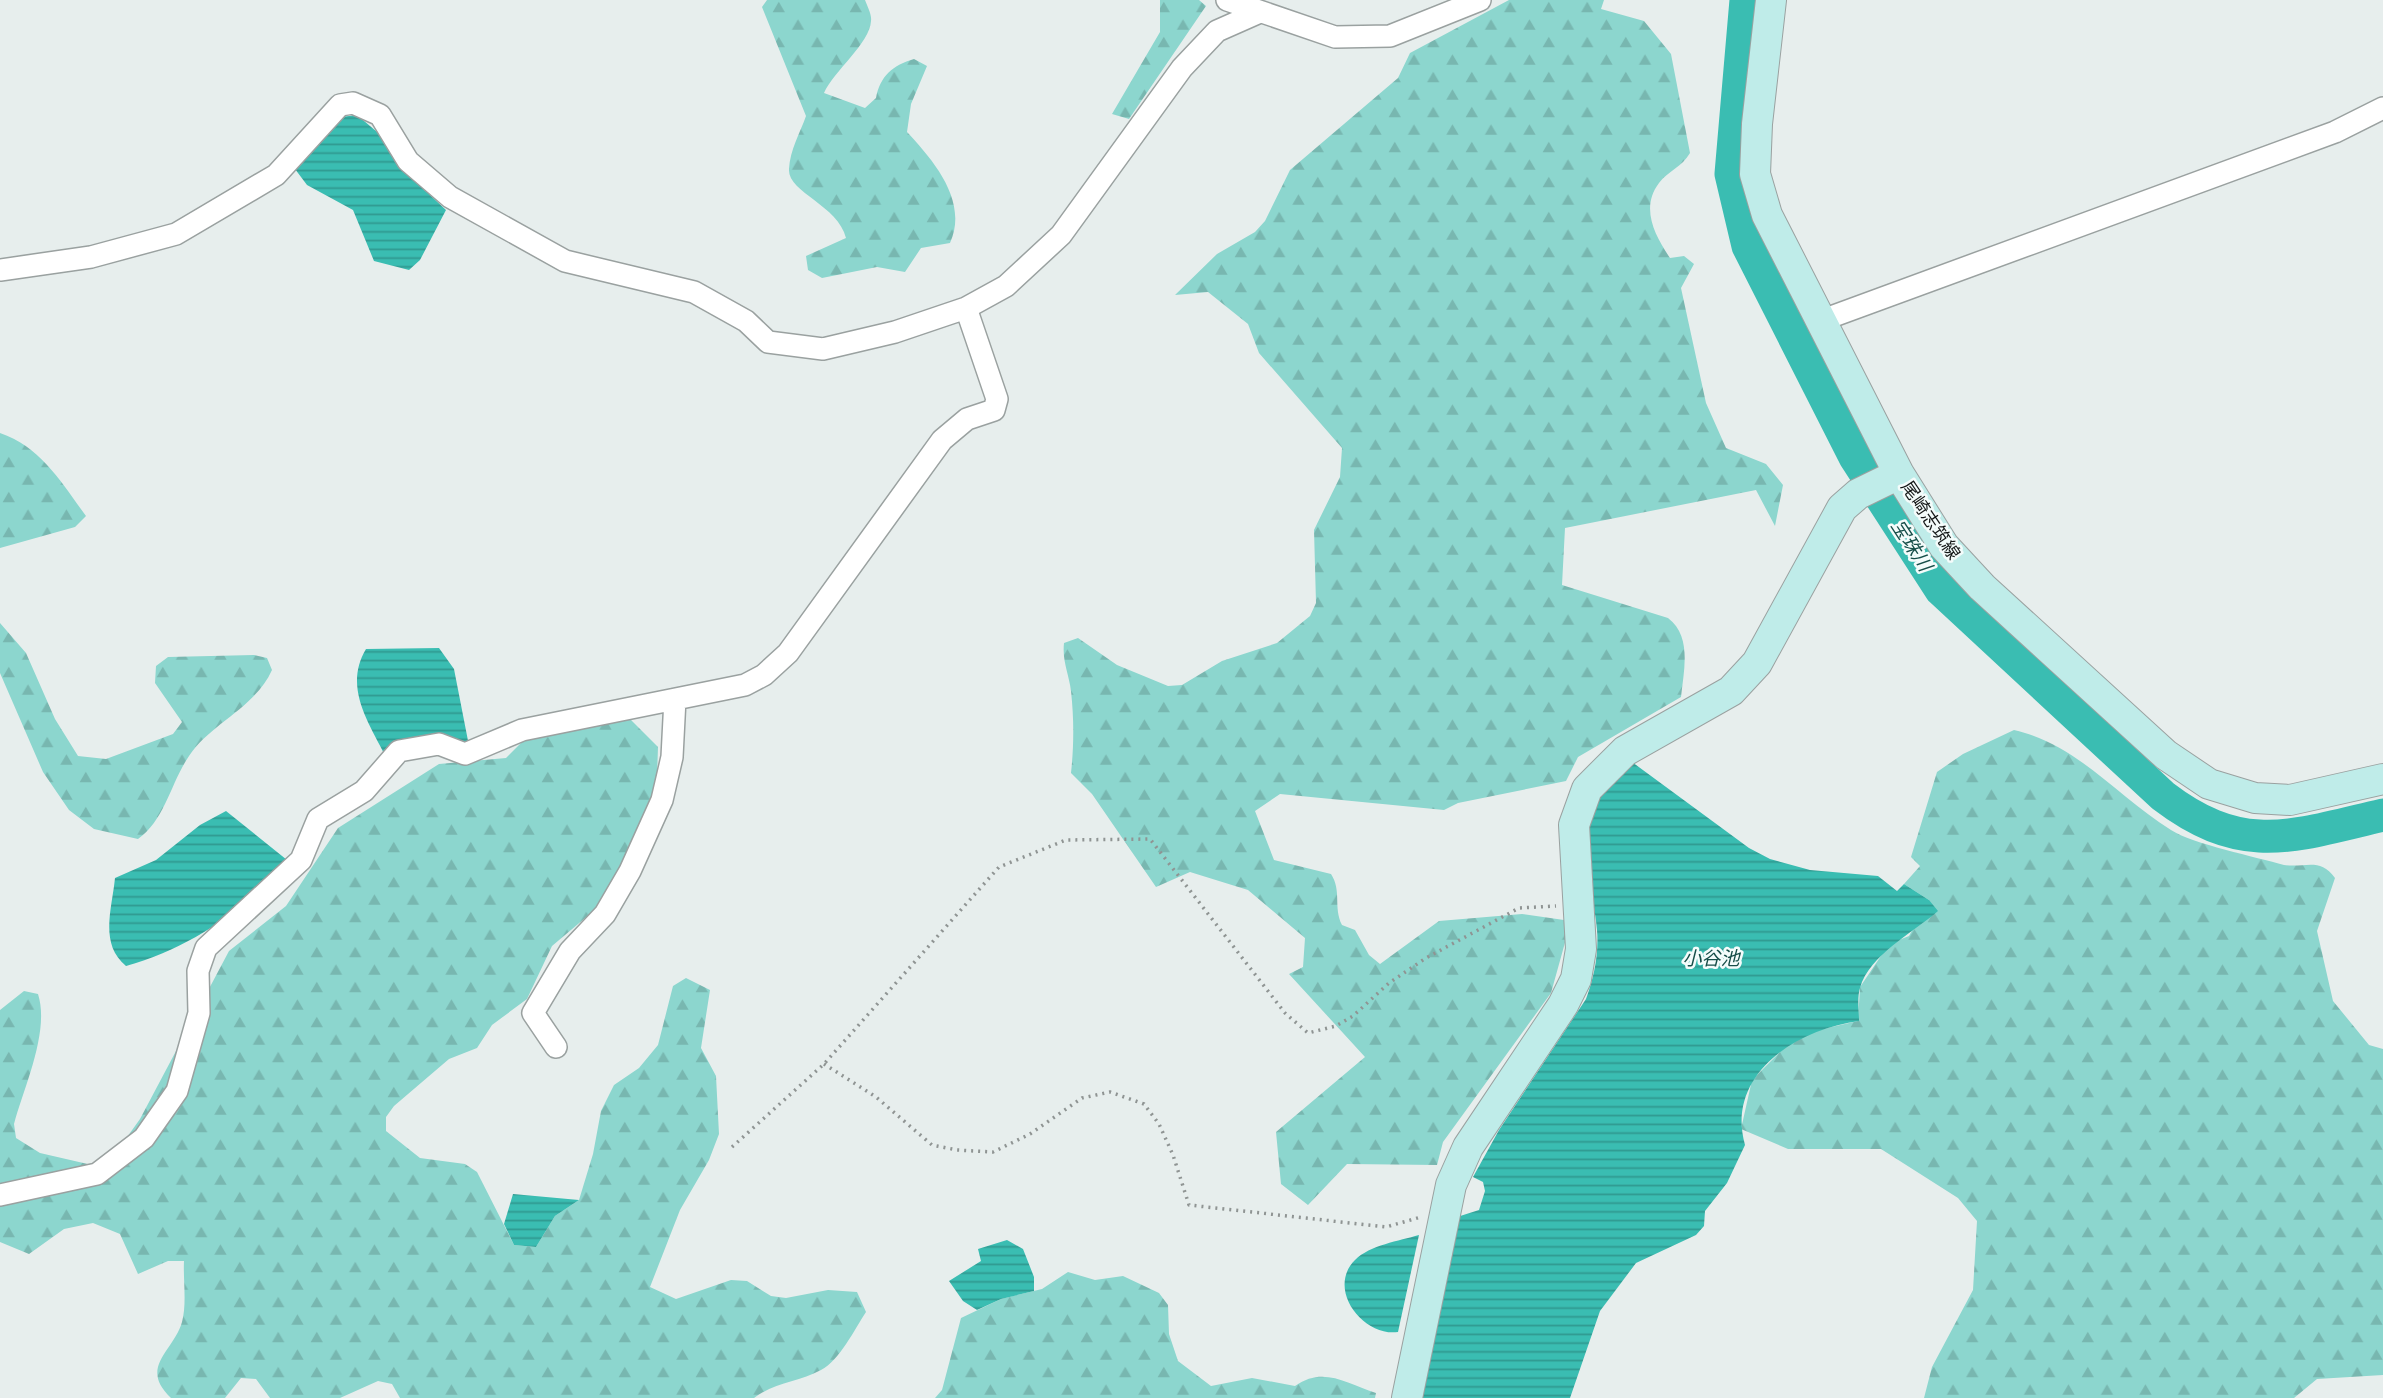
<svg xmlns="http://www.w3.org/2000/svg" width="2383" height="1398" font-family="'IBM Plex Sans','Noto Sans JP',sans-serif">
  <defs>
    <pattern id="forest-firs" width="22" height="20" patternUnits="userSpaceOnUse" patternTransform="scale(1.75)"><rect width="22" height="20" fill="#8cd6ce"/><path d="M5 1l3.5 6h-7zM16 11l3.5 6h-7z" fill="#78b7b0"/></pattern>
    <pattern id="water-rules" width="6" height="5" patternUnits="userSpaceOnUse" patternTransform="scale(1.75)"><rect width="6" height="5" fill="#3abdb2"/><path d="M0 2.5h6" fill="none" stroke="#309990"/></pattern>
  </defs>
  <rect width="100%" height="100%" fill="#e7eeed"/>
  <path fill="url(#forest-firs)" d="M767,0h98c2,6 7,14 6,21 -1,22 -37,50 -47,72l41,15 11,-10c4,-22 17,-33 38,-39l13,7 -16,38 -4,28c26,28 62,69 43,111l-29,5 -16,24 -28,-5 -55,11 -14,-8 -2,-14 40,-18c-8,-33 -59,-46 -57,-69 1,-19 11,-36 17,-53l-44,-109z
    M1160,0h39l7,6 -77,113 -17,-5 48,-82z
    M1509,0h95l-3,9 43,12 27,33 19,99c-8,14 -22,18 -31,30 -19,25 -4,53 11,75l14,-2 10,8 -13,24 25,115 20,45 40,16 17,21 -8,41 -19,-36 -191,38 -3,57 106,33c24,18 16,52 13,79l-103,60 -12,24 -108,22 -14,7 -164,-16 -25,17 19,49 57,14c11,17 2,33 11,51l13,5 14,25 11,9 59,-43 83,-7 49,7 -20,72 -108,149 -6,23 -90,-1 -39,41 -27,-21 -5,-52 89,-75 -76,-83 14,-7 2,-29 -57,-48 -58,-18 -34,15 -64,-93 -21,-21c3,-28 3,-54 0,-82 -2,-17 -9,-30 -7,-48l14,-5 39,27 51,21 14,-1 40,-24 55,-18 33,-27 6,-13 -2,-73 26,-53 2,-29 -83,-95 -11,-29 -40,-32 -33,3 42,-41 38,-22 10,-11 25,-51 108,-92 12,-25z
    M0,433c41,14 61,49 86,83l-11,11 -75,21z
    M0,623l26,30 29,66 23,37 28,3 67,-25 9,-12 -27,-39 1,-17 12,-9 86,-2 13,3 5,12c-17,38 -61,53 -83,86 -18,26 -24,64 -51,83l-44,-10 -25,-19 -26,-38 -43,-99z
    M629,718l29,29 -1,30 -15,55 -45,76 -45,38 -25,53 -35,26 -15,23 -28,11 -55,47 -8,11v14l34,27 45,6 12,8 37,73 22,2 19,-31 24,-16 14,-46 8,-43 13,-26 25,-17 19,-23 15,-59 13,-8 24,12 -9,58 15,28 3,58 -10,26 -29,50 -30,77 26,12 55,-19 16,1 24,15 15,2 42,-8 29,2 9,20c-12,18 -26,48 -45,58 -22,12 -46,12 -67,28h-354l-8,-14 -14,-3 -38,17h-70l-14,-19 -15,-1 -16,20h-54c-33,-31 3,-47 11,-76 5,-18 1,-43 2,-61h-16l-30,13 -18,-40 -27,-11 -29,6 -35,25 -29,-12v-232l24,-19 14,3c12,37 -14,93 -24,130l2,14 24,15 65,15 35,-49 89,-168 57,-45 52,-78 101,-64 67,-6 27,-27z
    M2014,730c63,14 104,67 157,100 21,14 86,27 113,35 22,3 36,-8 51,13l-18,53 16,70 36,44 14,4v326l-66,4 -23,19h-370l8,-31 41,-77 4,-69 -19,-23 -77,-49h-93l-47,-20 11,-49 38,-38 24,-11 44,-10 2,-34 29,-43 20,-8 20,-36 -25,-16 16,-18 -9,-9 26,-85 26,-18z
    M1068,1272l27,8 28,-4 36,17 9,12 1,29 9,27 33,25 41,-8 43,8c28,-20 51,-3 81,7l-1,5h-440l7,-8 19,-72 40,-19 41,-10z"/>
  <path fill="url(#water-rules)" d="M357,115l26,22 31,43 32,30 -26,50 -11,10 -35,-9 -21,-51 -46,-25 -12,-16 46,-52z
    M439,648l15,21 16,82 -85,4c-18,-35 -41,-69 -19,-106z
    M1632,762l117,86 21,11 40,11 68,6 19,15 7,-7 25,16 9,11c-24,21 -69,44 -78,77 -3,9 -1,23 -1,33 -62,8 -134,53 -114,124l-18,38 -22,28 -1,15 -8,9 -60,28 -36,48 -30,87h-151l38,-181 22,-7 6,-19 -2,-9 -10,-5 26,-47 87,-131c8,-22 13,-45 11,-69 -3,-38 -21,-85 -4,-123 9,-17 24,-32 39,-45z
    M226,811l66,53c-50,45 -100,84 -166,102 -27,-22 -14,-57 -11,-88l41,-18 44,-35z
    M513,1194l66,6 -24,16 -19,31 -22,-2 -10,-21z
    M1419,1235l-21,97c-35,5 -72,-43 -43,-72 15,-15 44,-19 64,-25z
    M1007,1240l16,9 11,28v14l-33,8 -24,11 -14,-9 -14,-20 32,-20 -3,-12z"/>
  <g fill="none" stroke-linecap="round" stroke-linejoin="round">
    <path stroke="#3abdb2" stroke-width="33" d="M1746,0l-15,174 17,72 107,211 86,133 222,206c80,61 130,40 220,19"/>
    <g stroke="#9aa1a0" stroke-width="24">
      <path id="street" d="M1227,0l108,37 55,-1 90,-36
        M0,270l91,-13 85,-23 100,-59 64,-70 13,-2 27,12 28,46 42,36 115,64 129,31 52,29 22,21 55,7 72,-17 71,-24 40,-22 55,-51 121,-167 35,-37 43,-19
        M1820,321l515,-189 48,-24
        M556,1047l-23,-34 37,-62 35,-37 25,-43 32,-71 10,-43 3,-58
        M0,1195l97,-21 47,-36 33,-47 22,-78 -1,-42 8,-23 95,-88 17,-41 46,-28 35,-40 40,-7 26,10 57,-24 223,-45 19,-10 24,-22 154,-213 25,-21 27,-9 3,-11 -31,-91"/>
    </g>
    <g stroke="#9aa1a0" stroke-width="32">
      <path id="secondary" d="M1771,0l-14,124 -2,50 12,41 132,259 45,72 38,41 184,168 43,29 46,14 35,2 93,-21
        M1407,1398l44,-213 17,-38 95,-142 13,-26 5,-30 -7,-124 13,-36 38,-38 106,-60 26,-28 85,-155 16,-14 41,-20"/>
    </g>
    <path stroke="#8f9493" stroke-width="3.5" stroke-dasharray="2 5" stroke-linecap="butt" d="M824,1064l52,33 56,48 25,5 36,2 37,-18 52,-36 28,-6 34,12 15,20 14,31 16,50 197,22 35,-10
      M732,1147l92,-83 175,-197 67,-27 84,-1 135,174 23,20 28,-7 17,-10 36,-33 37,-25 93,-50 37,-2"/>
    <use href="#street" stroke="#fff" stroke-width="21"/>
    <use href="#secondary" stroke="#bfece9" stroke-width="30"/>
  </g>
  <g text-anchor="middle" dominant-baseline="central" stroke-width="5" stroke-linejoin="round" paint-order="stroke">
    <g font-size="18" fill="#141717" stroke="#f4fcfb">
      <text transform="translate(1931 520) rotate(56)">尾崎志筑線</text>
    </g>
    <g font-size="19" font-style="italic" fill="#174e49" stroke="#f4fcfb">
      <text transform="translate(1912 545) rotate(57)">宝珠川</text>
      <text x="1711" y="958">小谷池</text>
    </g>
  </g>
</svg>
